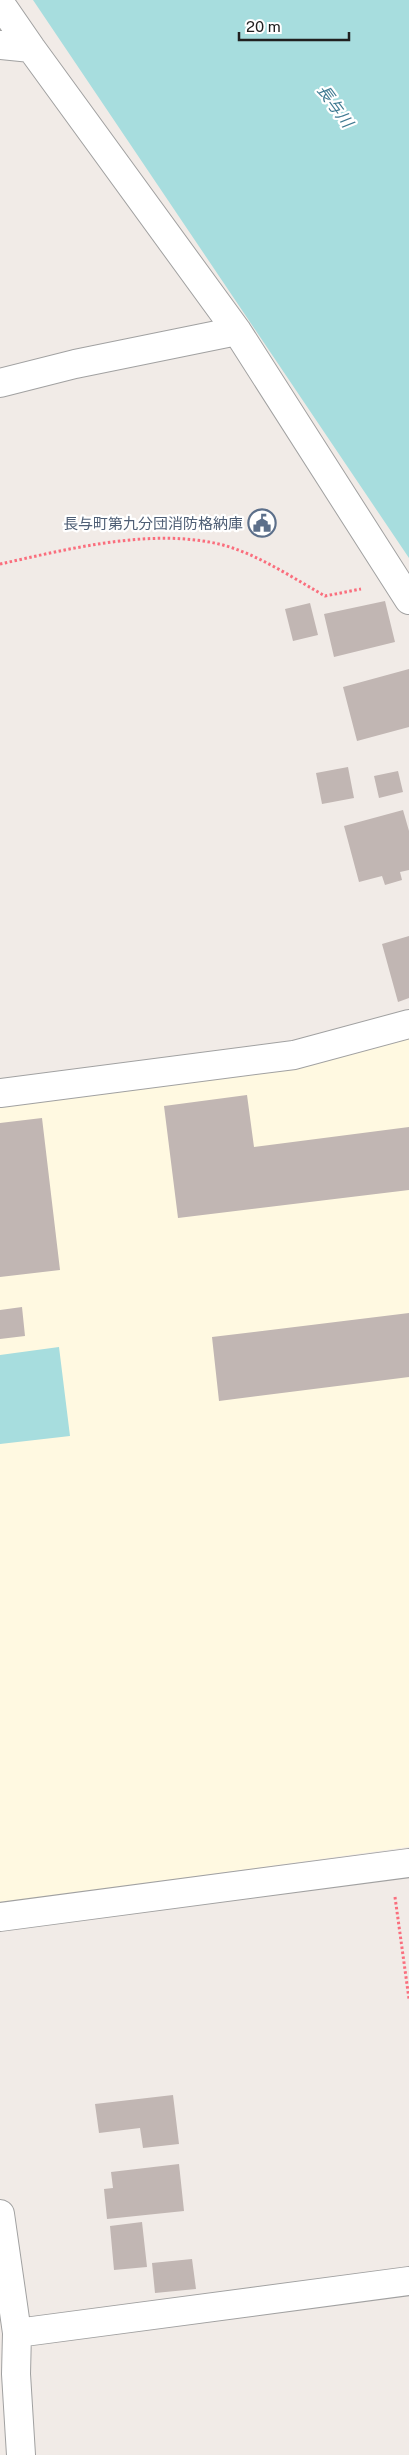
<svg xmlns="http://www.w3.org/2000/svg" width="409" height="2455" font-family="'Public Sans','Noto Sans JP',sans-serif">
  <rect width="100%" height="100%" fill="#f1ebe7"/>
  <path fill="#fff9e1" d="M409,1031v816l-409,56v-801z"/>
  <path fill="#a7ddde" d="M33,0h376v558z
    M59,1347l11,89 -70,8v-89z"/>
  <path fill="#c1b6b3" d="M385,601l10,41 -61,15 -10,-43z
    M310,603l8,32 -25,6 -8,-32z
    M409,669v58l-52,14 -14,-54z
    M348,767l6,31 -32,6 -6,-31z
    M398,771l5,21 -24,6 -5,-22z
    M403,810l6,21v39l-9,2 2,8 -17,5 -3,-9 -23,6 -15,-56z
    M409,936v62l-11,4 -16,-58z
    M247,1095l7,52 155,-20v63l-231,28 -14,-112z
    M42,1118l18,152 -60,7v-154z
    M22,1307l3,29 -25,3v-29z
    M409,1313v64l-190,24 -7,-64z
    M173,2095l6,49 -36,4 -3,-20 -41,5 -4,-29z
    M179,2164l5,47 -77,8 -3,-30 9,-1 -2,-16z
    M142,2222l5,45 -33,3 -4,-44z
    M192,2259l4,30 -41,4 -3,-30z"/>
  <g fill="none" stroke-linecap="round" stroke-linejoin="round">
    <g stroke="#a1a1a1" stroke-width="30">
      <path id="minor" d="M0,3l31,45 206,283 172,269
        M0,45l31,3
        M0,383l75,-19 162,-33
        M0,1093l294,-38 115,-31
        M0,1917l409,-54
        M0,2214l17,119 -1,41 5,81
        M17,2333l392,-52"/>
    </g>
    <path stroke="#fa6e7d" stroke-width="3" stroke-dasharray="2.5 2.5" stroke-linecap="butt" d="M0,564c69,-15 153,-37 223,-19 36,10 70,33 102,51l36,-7
      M395,1897l14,102"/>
    <use href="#minor" stroke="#fff" stroke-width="28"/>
  </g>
  <defs>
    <g id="civic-ring" transform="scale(1.4375)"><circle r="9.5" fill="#fff" stroke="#5c6f8a" stroke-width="1.5"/><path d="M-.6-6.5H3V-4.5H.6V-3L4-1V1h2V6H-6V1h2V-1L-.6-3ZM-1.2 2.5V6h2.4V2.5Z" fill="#5c6f8a"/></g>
  </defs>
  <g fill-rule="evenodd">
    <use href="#civic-ring" x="262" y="523"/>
  </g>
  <g text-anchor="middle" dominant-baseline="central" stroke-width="4.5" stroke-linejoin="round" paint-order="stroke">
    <g font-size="15" fill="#4e5e75" stroke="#fff" text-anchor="end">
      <text x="243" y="523">長与町第九分団消防格納庫</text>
    </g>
    <g font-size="16" font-style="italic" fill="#3f7a91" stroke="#fff">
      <text transform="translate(335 106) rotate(54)">長与川</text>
    </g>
  </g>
  <path d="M239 32v8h110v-8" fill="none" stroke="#202020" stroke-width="2.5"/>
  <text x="246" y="32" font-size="15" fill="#202020" stroke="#ffffff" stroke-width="4" paint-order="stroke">20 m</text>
</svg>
